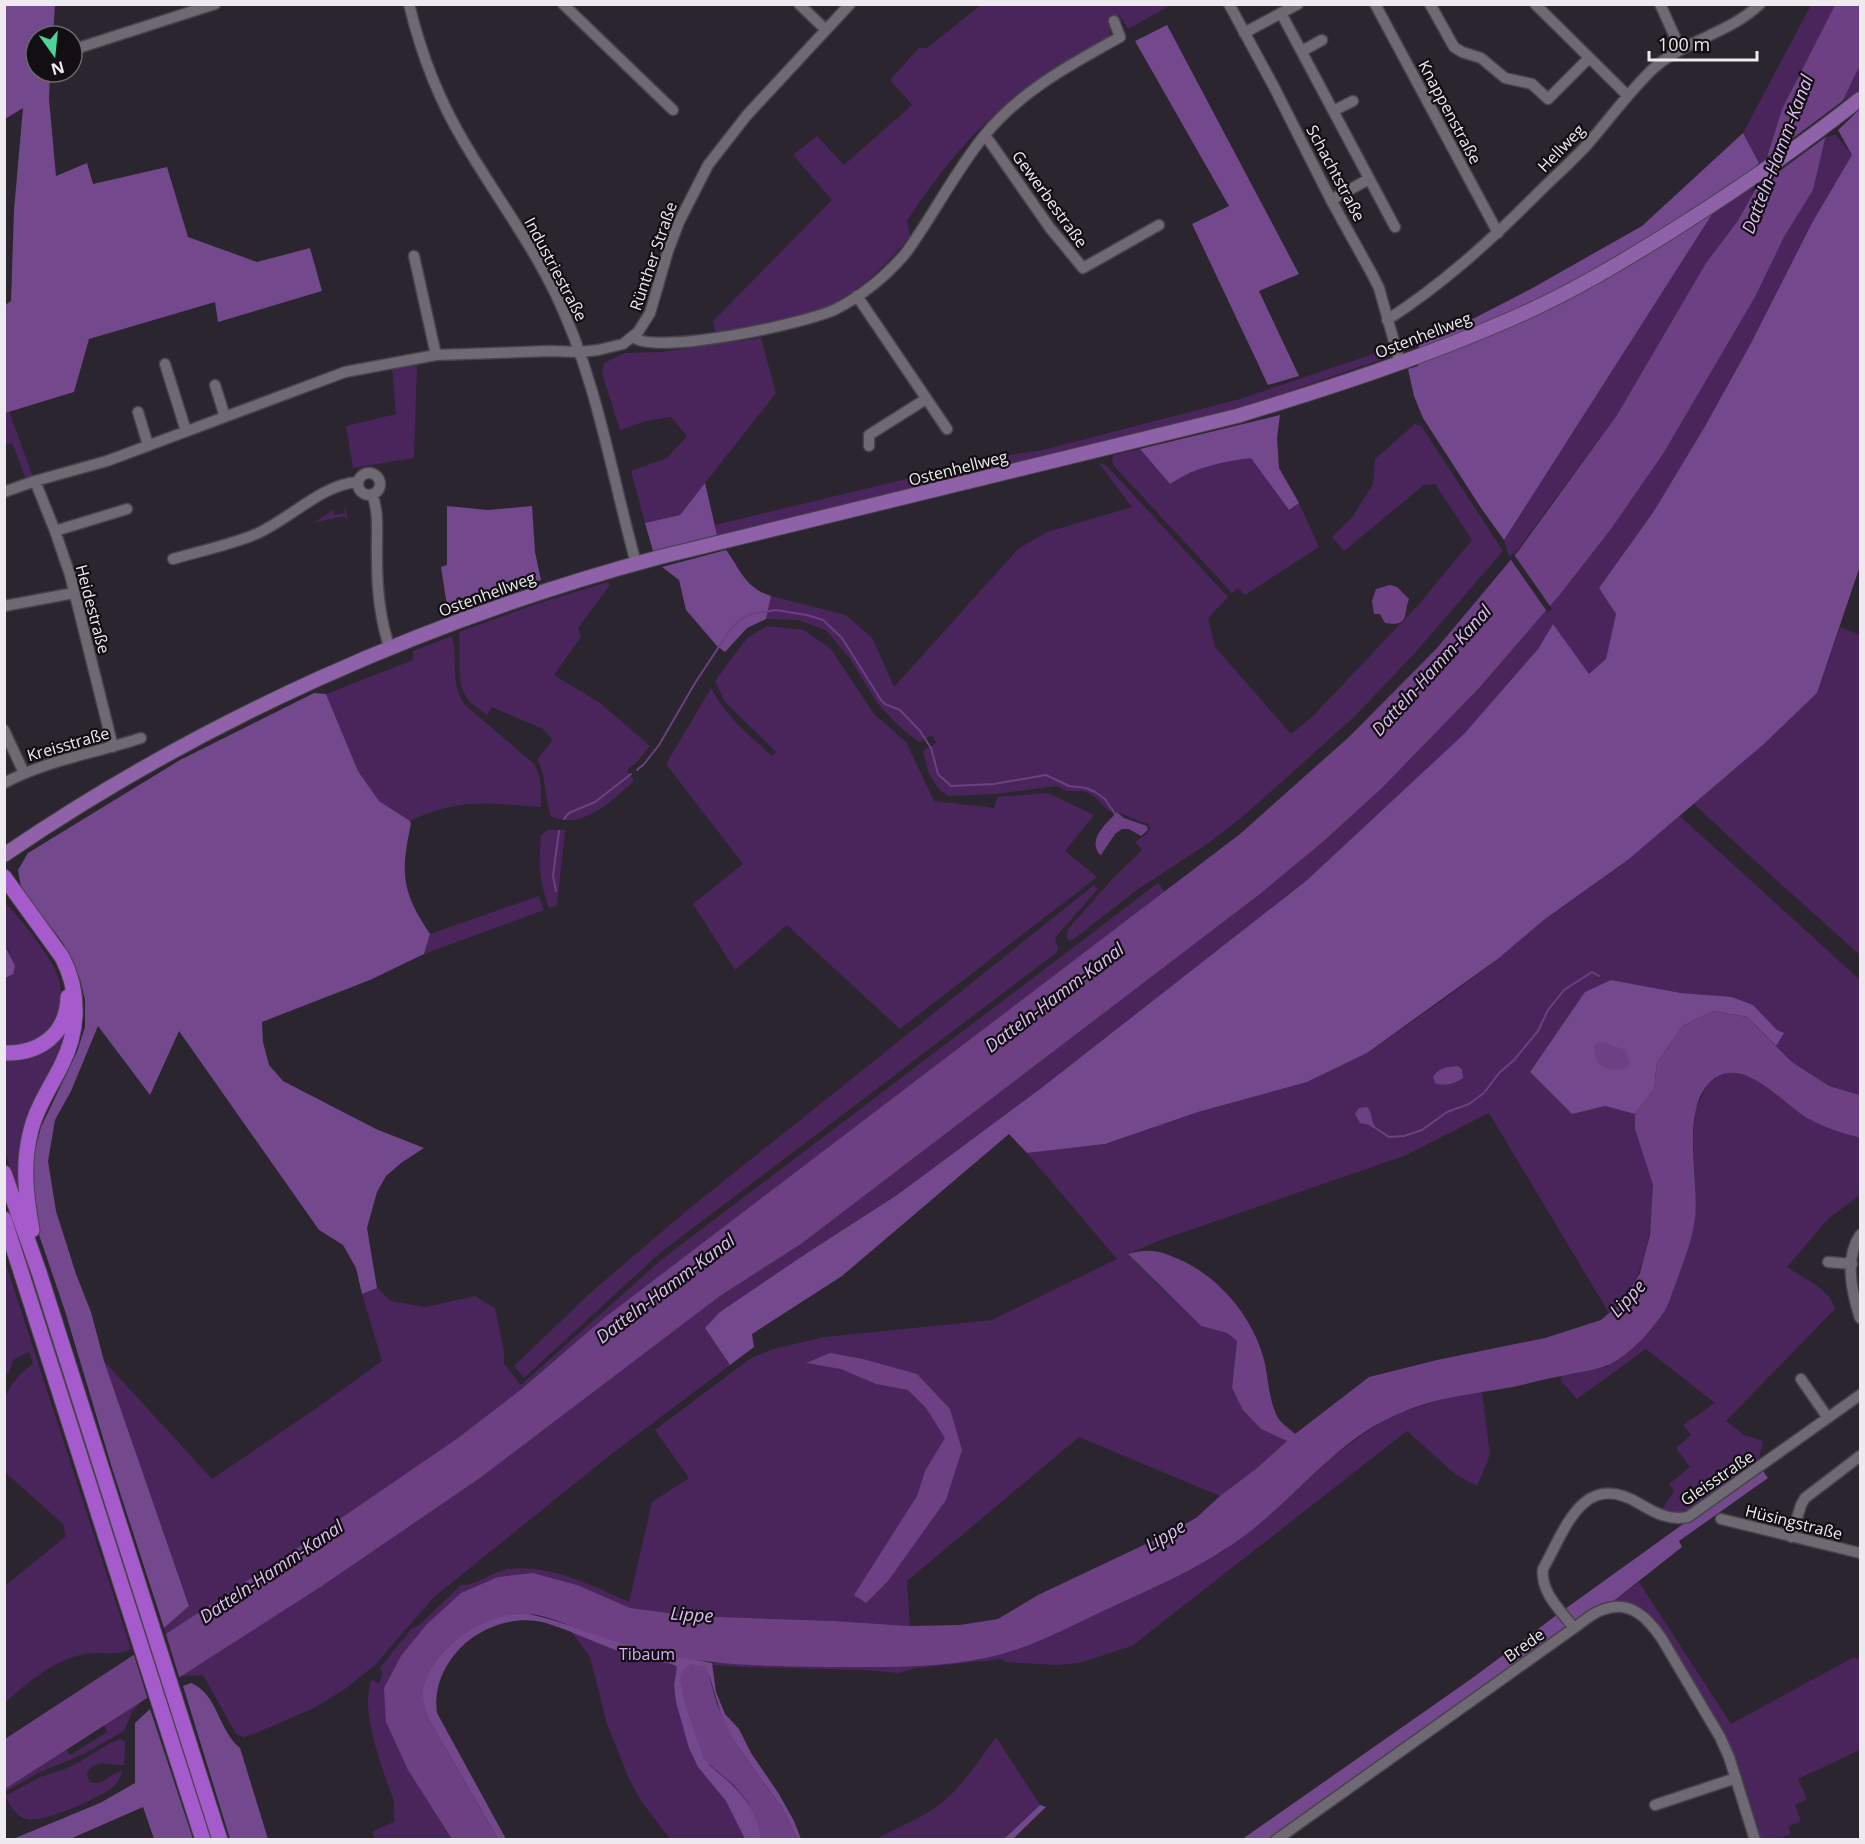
<svg xmlns="http://www.w3.org/2000/svg" width="1865" height="1844" font-family="'Open Sans',sans-serif">
  <rect width="100%" height="100%" fill="#2a252e"/>
  <path fill="#49255c" d="M981,5h190l-43,24 -9,-14 -11,5 3,6 -2,12c-19,10 -38,20 -56,31 -60,38 -108,93 -146,152l3,15c-31,39 -69,71 -118,84 -25,6 -52,8 -77,12l-2,-11 119,-121 -39,-45 24,-19 27,29 68,-60 -22,-25 29,-32h8z
    M1811,5h24l-53,104 -23,74 -22,39 -31,41 -89,152 -107,145 -6,-20 212,-332 43,-45 -16,-30z
    M1860,67v25l-8,5 -26,41 9,-4 17,21 -39,66 -63,124 -46,83 -50,83 -55,77 17,26 -10,45 -17,16 -36,-51 -15,25 -74,85 -158,147 -266,208 -143,106 -90,58 -102,75 25,37 -116,87 -180,145 -59,68 -30,24 -31,19 -60,26 -11,3 -7,-3 -33,-59 -23,1 142,-90 158,-108 240,-182 81,-52 459,-350 65,-54 57,-52 98,-101 82,-95 49,-63 52,-75 92,-157 29,-60 28,-47 13,-51 31,-66z
    M761,338l15,55 -96,122 -35,8 -14,-52 36,-13 20,-22 -16,-19 -25,4 -26,9 -18,-57 2,-10 21,-10 35,-1z
    M1388,349l-5,10 -105,36 -59,18 -502,122 -2,-10 282,-68 46,-7 197,-51z
    M417,364l-3,94 -61,10 -7,-42 50,-12 -4,-46z
    M9,411l24,66 -7,2 -14,-36 -7,2v-32z
    M1415,424l7,3 81,124 -89,103 -58,61 -72,65 -42,37 -32,25 -73,48 -63,49 -5,2 -3,-5 3,-8 43,-49 30,-29 -7,-8 12,-8 3,-5 -2,-5c-14,-3 -26,-13 -39,-13l-15,-15 -11,-5h-17l-9,-5 -61,8 -48,2 -10,-8 -9,-14 -6,-23 13,-8 -4,-8 -13,7 -20,-16 -21,-22 -28,-45 -24,-29 -28,-10 -32,-1 5,-23 75,19 27,24 21,48 124,-138 29,-17 85,-25 -33,-44 7,2 122,132 -20,21 7,29 76,87 21,-17 108,-114 52,-63 -37,-56 -11,1 -80,66 -12,-14 21,-21 20,-32 2,-25z
    M1140,449l30,35c25,-17 52,-21 81,-27l38,53 10,-7 20,44 -74,48 -7,-7 -6,5 -119,-128 -1,-6 2,-4z
    M344,507l2,1 1,13 -3,-5 -31,7 20,-13 1,5 11,-2z
    M608,582l2,3 -32,43 3,9 -27,38 46,28 50,43 -13,16 -10,8 7,11c-21,19 -53,51 -83,35 -7,-19 -4,-39 -14,-57l16,-19 -10,-11 -51,-22 -5,8c-5,-4 -11,-8 -16,-12 -18,-17 -9,-49 -12,-71l77,-28z
    M767,626l37,4 27,19 43,65 32,28 28,59 60,7 3,-11 51,-4 46,22 -29,36 32,26 -197,152 -113,-104 -52,45 -42,-66 50,-40 -77,-100 45,-76c14,28 38,47 61,68l4,-4 -51,-50 -10,-21 32,-43z
    M1840,627l20,8v320l-107,-96 -59,-55 70,-60 53,-51z
    M452,636c7,25 -3,45 13,69l69,59c8,13 7,27 7,43 -51,-4 -83,-9 -131,14l-31,-20 -21,-30 -32,-77 87,-34v-9z
    M1680,816l180,164v115l-31,-9 -37,-24 -16,-16 7,-13 -6,-3 -24,-25 -21,-8 -51,-4 -70,-13 -53,52 -28,40 42,42 33,-8 30,8c0,23 12,44 17,67 2,9 0,19 0,28 -3,41 -11,76 -43,104l-120,-200 -85,43 -243,84 -33,14 25,26 48,46 26,7 10,8 -5,47 29,41 26,12 -30,27 -37,28 -141,-59 -172,144 3,45 -76,-5 -109,-4 -23,43 60,179h-92l-29,-38 -13,-24 -21,-53 -17,-67 -43,-59 -130,62 58,179h-100l-3,-7 23,-11c-4,-7 1,-15 -2,-23 -11,-29 -22,-60 -25,-91 -1,-9 2,-19 3,-28l8,5 4,-12 -4,-3 33,-41 6,-2 43,-41c16,1 31,-14 48,-16 42,-5 83,17 120,33l23,-100 37,-24 -34,-48 96,-72 22,-9 51,-12 168,-17 125,-61 -90,-106 78,-9 93,-32 109,-30 60,-29 73,-51 59,-44 46,-39 84,-60z
    M548,830h17l-8,76 -8,2c-9,-23 -11,-47 -8,-73z
    M1158,883l7,9 -561,426c-28,24 -54,49 -82,72 -113,89 -236,165 -356,244l-2,-6 25,-23 -85,-244 108,118 109,-74 61,-44 -20,-67 15,-6 14,13 34,6 50,-11 20,12 9,43v12l17,22 140,-125z
    M1094,885l4,4 -43,49 3,10 -2,5 -396,300 -136,125 -10,-12 75,-72 96,-82z
    M539,896l5,14 -120,44 6,-20z
    M5,903c10,9 18,21 27,31 20,28 40,53 23,88 -3,6 -12,16 -19,19 -9,4 -22,5 -31,7l-1,-70 9,-4 -4,-23 -4,-5z
    M71,1028l-33,72 -13,111 -20,-59 -1,-96z
    M1729,1072c30,1 54,31 79,46 16,9 34,15 52,20v57l-32,24 -41,48c16,11 44,23 48,42l-109,112 18,14 19,6 -5,23 -68,48 -10,3 -20,-3 14,-21 -5,-7 21,-17 -14,-19 15,-13 -8,-10 32,-22 -69,-54 -69,50 -16,-18v-5l46,-9 62,-62 27,-96 -3,-72 2,-27 12,-25 12,-9z
    M5,1261l126,388c-15,8 -29,2 -46,5 -30,5 -58,29 -80,49v-117l61,-50 -3,-12 -58,-52c-1,-15 -4,-65 1,-76 5,-13 15,-24 27,-32l-4,-12 -16,8 -5,15 -3,-4z
    M1482,1391l8,64 -13,31 -22,-12 -48,-43 -275,215 -53,17 -22,2 -53,-3 -1,-3 -86,9 -19,5 -34,-3 -120,-3 -32,-2v-2l189,3 81,-8 36,-9 142,-65 62,-32 49,-39 62,-57 36,-26 24,-15 50,-16z
    M1639,1582l92,142 123,-67 6,3v90l-62,29 9,20 -12,6 6,16 -13,6 3,7 -8,3v2h-22l-29,-88 -12,-25 -56,-92 -53,-31z
    M139,1702l1,1 -8,9 -8,19 -40,23 -46,19 -33,19v-3l61,-39 4,5 37,-23 -3,-7z
    M996,1737l44,68 -36,34 -129,1c18,-11 38,-18 55,-29 28,-17 47,-48 66,-74z
    M121,1739l4,3 -1,23c-15,1 -26,-7 -37,7l1,7 4,4c14,1 18,-10 31,-12 -3,6 -5,12 -10,16 -13,11 -71,37 -87,32 -11,-3 -16,-14 -21,-23l35,-19 25,-8 16,-8 29,-18z"/>
  <path fill="#74488c" d="M5,4l50,1 -2,31h-17v36h14l-1,27 7,77 31,-13 6,21 74,-17 21,70 69,25 53,-14 12,43 -104,31 -3,-20 -126,37 -15,53 -69,21v-108l6,-4 3,-91 9,-102 -18,11z
    M1167,25l132,249 -40,17 40,85 -31,9 -76,-161 37,-18 -94,-165z
    M1860,109v457l-43,127 -53,51 -135,115 -84,60 -46,39 -132,95 -60,29 -109,30 -93,32 -78,9 -18,-19 -167,142 -90,58 2,13 -24,18 -25,-37 15,-16 87,-59 90,-58 143,-106 266,-208 158,-147 74,-85 15,-25 36,50 17,-15 10,-45 -17,-26 55,-77 50,-83 46,-83 63,-124 39,-66 -14,-25z
    M1743,133l16,30 -43,45 -212,332 -23,-32 -58,-90 -9,-22 -6,-27 10,-3 1,-26 14,-3 24,-10 72,-37 113,-64z
    M1280,415l-3,23 2,30 20,35 -10,7 -38,-52c-29,4 -56,9 -81,26l-30,-35z
    M705,483l12,52 -64,16 -8,-28 35,-8z
    M447,506l41,4 44,-4 3,46 6,28 -93,32 -7,-45 6,-2z
    M726,550c15,20 18,37 45,46l-5,23 -19,9 -22,24 -8,-6 -31,-36 -7,-30 -17,-13z
    M314,693l12,1 32,77 21,30 31,20 1,3c-11,50 -9,68 19,110l-6,20 -54,26 -108,42 1,20 6,23 14,16 93,48 48,19 -23,15 -15,13 -9,16 -10,36 10,60 -15,6 -6,-26 -13,-23 -24,-15 -140,-199 -29,64 -52,-69 -27,65 -16,29 -7,41 8,50 20,63 15,38 13,49 85,245 -25,22 -52,-160 -47,-157 -30,-88 -2,-65 8,-31 36,-75 8,-25v-27l-5,-21 -17,-36 -42,-55 -3,-18 10,-17 152,-93z
    M5,946l10,20 -2,8 -8,4z
    M1611,980l70,13 51,4 21,8 24,25 7,3 -8,13 -29,-29 -34,-6 -30,15 -26,37 -3,26 -19,25 -30,-8 -33,8 -42,-42 55,-80z
    M1761,1468l7,10 -89,63 3,6 -71,56 -340,236 -30,1 230,-161 87,-65z
    M525,1613l24,6 104,33 59,11 4,29 9,22 14,15 12,24 28,41 15,27 7,18h-4l-15,-31 -47,-65 -11,-20 -15,-48v90c24,20 50,41 52,74h-16l-19,-38 -28,-34 -9,-19 -13,-46 -2,-17 3,-18c-8,-6 -18,-4 -27,-6 -9,-2 -18,-5 -26,-8 -26,-9 -52,-22 -78,-30 -32,-9 -70,5 -91,31 -14,17 -21,37 -18,59l69,126h-8l-70,-121c-3,-9 -7,-18 -5,-28 4,-31 38,-58 65,-70 12,-5 25,-6 37,-7z
    M191,1683c27,11 27,47 49,65l28,91h-38l-47,-153z
    M150,1709l43,130h-39l-11,-32 -73,32h-57l87,-36 35,-20v-60z
    M1040,1805l6,2 -33,32h-9z"/>
  <path fill="#6c4083" d="M1835,5h25v62l-4,6 -31,66 -12,51 -29,47 -29,60 -92,157 -52,75 -49,63 -82,95 -98,101 -57,52 -65,54 -459,350 -81,52 -240,182 -158,108 -317,203v-50l294,-192 159,-109 65,-50 81,-70 636,-484 110,-98 87,-88 82,-98 98,-135 89,-152 31,-41 22,-39 23,-74z
    M1390,585l7,2 12,12c-6,16 1,28 -24,24l-5,-9h-6l-2,-13 4,-12z
    M1117,812l7,6 23,8 1,4 -7,6 -12,-7h-7l-7,5 -14,21 -2,-1c-11,-16 7,-30 18,-42z
    M1713,1011l34,6 45,45 37,24 31,9v43c-17,-5 -35,-10 -51,-19 -26,-15 -64,-62 -94,-41 -37,26 -15,102 -20,140 -3,25 -13,47 -21,70 -1,2 -5,16 -6,17 -5,10 -15,21 -22,30 -10,11 -29,28 -43,32 -12,4 -25,5 -36,8 -18,3 -36,8 -54,12 -41,7 -76,10 -115,27 -60,25 -100,81 -150,119 -44,34 -96,55 -145,78 -32,15 -67,34 -101,43 -55,15 -117,13 -173,13 -58,-1 -116,-1 -173,-14 -24,-6 -47,-14 -70,-21 -22,-8 -47,-21 -71,-18 -37,4 -87,37 -92,77 -1,9 2,18 5,27l70,121h-46l-44,-69 -22,-48 -2,-34 17,-32 26,-32 34,-31 37,-16 35,-4 44,12 53,23 61,8 143,5 76,5 50,-1 38,-6 40,-24 129,-61 29,-16 24,-22 37,-28 30,-27 -26,-12 -18,-19 -11,-22 5,-47 -10,-8 -26,-7 -73,-72c24,-7 35,-2 57,8 38,19 71,60 80,102 3,16 5,40 13,54 4,6 12,11 17,16l74,-57 68,-17 108,-22 56,-18 21,-18 18,-29 10,-38 3,-50 -18,-56v-15l19,-25 3,-26 26,-37z
    M1603,1042l22,8 5,13 -3,5c-18,5 -36,-2 -32,-24z
    M1457,1066l5,3 1,9c-9,6 -18,9 -28,5l-2,-6c5,-9 14,-10 24,-11z
    M1367,1107c6,6 3,13 8,19l-2,2 -4,-3 -9,-2 -5,-9 4,-6z
    M830,1353l33,6 54,15 33,35 12,41 -16,50 -58,81 -22,22 -12,-8 63,-99 8,-25 20,-33 -19,-30 -18,-18 -32,-6 -35,-15 -35,-6z
    M691,1664l13,2 3,3 10,35 18,39 47,65 15,31h-36l-4,-16 -9,-21 -14,-17 -30,-25 -20,-59 -4,-22 2,-8z"/>
  <path fill="#2a252e" d="M1848,97l-17,36 -81,60 7,-11 8,-23z
    M1513,553l39,56 -4,4 -39,-56z
    M165,1631l15,49 -32,20 -15,-48z"/>
  <g fill="none" stroke-linecap="round" stroke-linejoin="round">
    <path stroke="#6c4083" stroke-width="2" d="M637,770l7,-6 15,-19 36,-62 35,-53 10,-10 11,-6 25,-4 31,5 16,5 19,18 39,62 4,4 15,6 20,21 11,17 7,26 13,12 43,-2 52,-9 23,11 17,2 9,4 10,7 10,15
      M564,819l5,-6 26,-11 36,-28
      M556,891l-3,-15 6,-45
      M1374,1127l15,10 15,-1 18,-6 25,-18 22,-8 15,-11 15,-20 15,-13 24,-29 10,-21 16,-20 28,-18 7,4"/>
    <g stroke="#47434a" stroke-width="13">
      <path id="minor" d="M409,4c12,50 31,99 58,143 29,49 64,96 89,148 41,85 55,178 80,268
        M563,4l110,106
        M799,4l27,26
        M1229,4l45,83 57,113 41,74 7,14 21,75
        M1375,4l123,229
        M1430,4l24,43 8,5 19,6 24,20 27,6 16,15 41,-41
        M1535,4l93,92
        M1660,4l20,44
        M1281,13l114,214
        M1244,33l54,-29
        M72,50l143,-46
        M1302,51l20,-11
        M1333,111l20,-10
        M984,136l6,6 60,86 33,40 76,-43
        M1331,200l38,-21
        M414,256l22,99
        M857,296l90,133
        M1387,320c56,-36 103,-79 150,-126 16,-16 33,-31 49,-48 23,-26 43,-55 69,-79 31,-27 75,-34 105,-63
        M633,337c23,19 175,-14 203,-28 25,-13 50,-33 69,-55 28,-38 49,-81 79,-118 35,-44 87,-72 136,-99l-6,-16
        M165,364l21,67
        M215,385l10,32
        M138,412l10,33
        M869,446v-11l57,-36
        M358 484a11 11 0 1 1 22 0a11 11 0 1 1-22 0Z
        M35,481l20,50 15,44 43,172
        M4,492l31,-11 72,-20 238,-89 91,-17 114,-4 30,1 18,-2 25,-6 15,-12 12,-19 18,-62 11,-29 29,-57 39,-50 103,-111
        M372,494c8,20 4,45 5,66 0,30 3,60 13,89
        M55,531l72,-22
        M173,559c27,-8 57,-14 83,-25 33,-14 66,-50 102,-52
        M4,606l70,-13
        M4,730l20,43
        M4,783c44,-23 91,-30 137,-45
        M1860,1235c-16,24 -8,58 0,83
        M1828,1262l24,2
        M1801,1379l27,39
        M1721,1519l139,34
        M1791,1537l10,-32 4,-7 55,-42
        M1574,1628c-13,-17 -34,-36 -31,-59 23,-41 40,-100 97,-65 15,9 30,17 48,13l172,-122
        M1655,1805l81,-27
        M1276,1840l298,-212c9,-6 18,-15 28,-18 28,-11 46,8 60,29l58,98 9,20 26,83"/>
    </g>
    <g stroke="#47434a" stroke-width="16">
      <path id="major" d="M4,855c199,-136 424,-236 656,-298l577,-141c92,-28 185,-58 274,-97 58,-25 113,-58 167,-92 63,-40 124,-82 182,-128"/>
    </g>
    <g stroke="#47434a" stroke-width="17">
      <path id="highway" d="M4,877l58,80c18,34 17,73 0,107 -10,21 -25,42 -31,66 -9,34 -5,67 1,100
        M4,1053c35,1 63,-18 64,-56
        M4,1173l35,99 181,568
        M4,1219l199,621"/>
    </g>
    <use href="#minor" stroke="#6f6973" stroke-width="10"/>
    <use href="#major" stroke="#8f61a8" stroke-width="14"/>
    <use href="#highway" stroke="#a55bcc" stroke-width="15"/>
  </g>
  <g text-anchor="middle" dominant-baseline="central" stroke-width="4.5" stroke-linejoin="round" paint-order="stroke">
    <g font-size="16" fill="#edeaf0" stroke="#120f13">
      <text transform="translate(1450 112) rotate(62)">Knappenstraße</text>
      <text transform="translate(1561 148) rotate(-46)">Hellweg</text>
      <text transform="translate(1336 173) rotate(62)">Schachtstraße</text>
      <text transform="translate(1050 199) rotate(54)">Gewerbestraße</text>
      <text transform="translate(653 256) rotate(-71)">Rünther Straße</text>
      <text transform="translate(556 269) rotate(62)">Industriestraße</text>
      <text transform="translate(1423 335) rotate(-21)">Ostenhellweg</text>
      <text transform="translate(958 468) rotate(-14)">Ostenhellweg</text>
      <text transform="translate(487 594) rotate(-20)">Ostenhellweg</text>
      <text transform="translate(93 609) rotate(75)">Heidestraße</text>
      <text transform="translate(68 744) rotate(-16)">Kreisstraße</text>
      <text transform="translate(1717 1478) rotate(-34)">Gleisstraße</text>
      <text transform="translate(1794 1522) rotate(14)">Hüsingstraße</text>
      <text transform="translate(1524 1645) rotate(-35)">Brede</text>
    </g>
    <g font-size="16" fill="#daaaf6" stroke="#120f13">
      <text x="647" y="1654">Tibaum</text>
    </g>
    <g font-size="18" font-style="italic" fill="#dfbcf5" stroke="#120f13">
      <text transform="translate(1777 154) rotate(-69)">Datteln-Hamm-Kanal</text>
      <text transform="translate(1431 670) rotate(-48)">Datteln-Hamm-Kanal</text>
      <text transform="translate(1054 997) rotate(-37)">Datteln-Hamm-Kanal</text>
      <text transform="translate(665 1288) rotate(-37)">Datteln-Hamm-Kanal</text>
      <text transform="translate(1627 1298) rotate(-47)">Lippe</text>
      <text transform="translate(1165 1535) rotate(-31)">Lippe</text>
      <text transform="translate(271 1571) rotate(-34)">Datteln-Hamm-Kanal</text>
      <text transform="translate(692 1614) rotate(4)">Lippe</text>
    </g>
  </g>
  <rect width="1865" height="1844" fill="none" stroke="#edeaf0" stroke-width="12"/>
  <g transform="translate(54 54) rotate(165)"><circle r="28" fill="#120f13" stroke="#6a676b" stroke-width="1.5"/>
  <path d="M0-4.5L10 22L0 15L-10 22Z" fill="#4cd49b"/>
  <text y="-9" font-size="16" font-weight="bold" text-anchor="middle" fill="#edeaf0">N</text>
  </g>
  <path d="M1649 51v9h108v-9" fill="none" stroke="#edeaf0" stroke-width="3"/>
  <text x="1658" y="51" font-size="18" fill="#edeaf0" stroke="#120f13" stroke-width="4.5" paint-order="stroke">100 m</text>
</svg>
